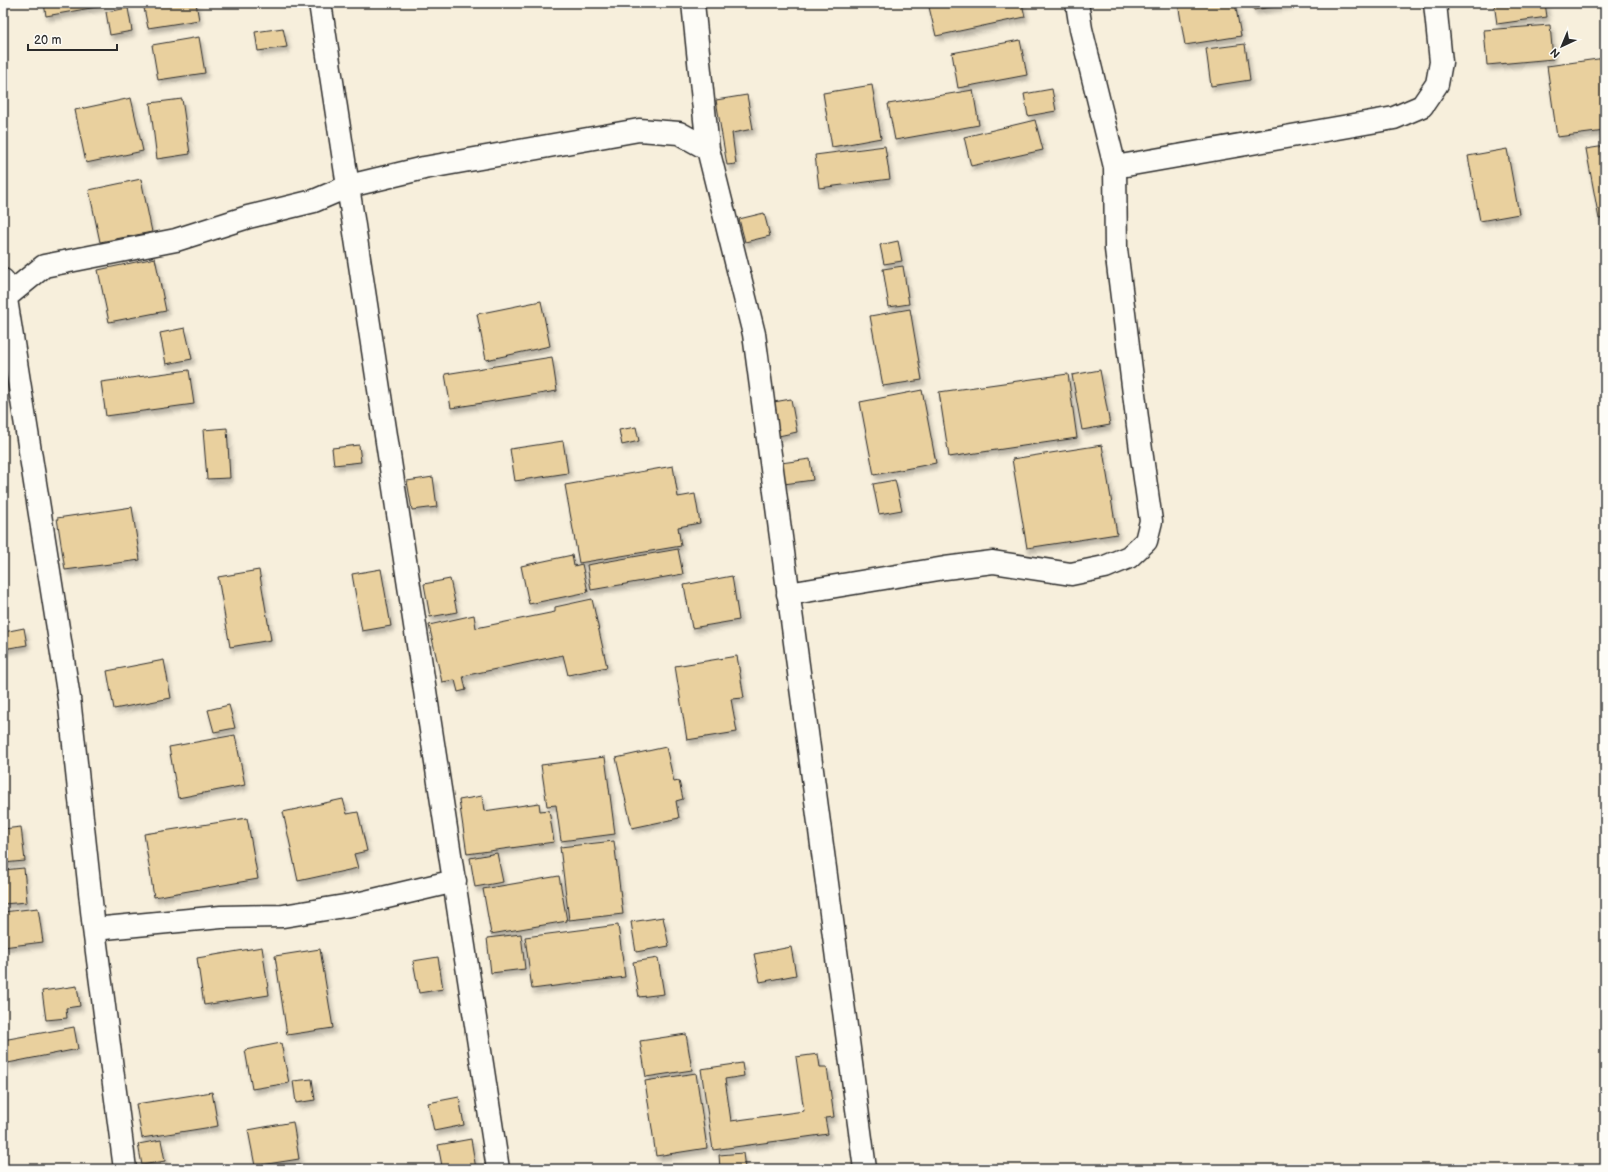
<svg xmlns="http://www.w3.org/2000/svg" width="1608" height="1172" font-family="'Balsamiq Sans',sans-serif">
  <defs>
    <filter id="shadow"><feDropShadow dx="2.5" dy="4.5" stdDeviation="2" flood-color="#0004"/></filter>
  </defs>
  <rect width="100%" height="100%" fill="#f7efdc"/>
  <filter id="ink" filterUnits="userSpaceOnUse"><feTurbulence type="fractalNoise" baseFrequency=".025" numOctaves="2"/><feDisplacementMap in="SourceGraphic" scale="8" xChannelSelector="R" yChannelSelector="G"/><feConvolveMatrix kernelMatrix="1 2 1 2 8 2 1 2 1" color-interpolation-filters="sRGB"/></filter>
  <g filter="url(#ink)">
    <path fill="#e9d09e" stroke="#2b2b2b" filter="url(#shadow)" d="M44,3h75l-73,13z
      M175,3h21l3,17 -51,8 -4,-20z
      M928,3h94l3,14 -89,19z
      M1178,3h57l6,33 -56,9z
      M1252,3h41l-39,7z
      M1494,3h51l2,14 -50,7z
      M128,8l4,23 -22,4 -4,-23z
      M1550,25l3,34 -66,6 -3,-35z
      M283,28l4,19 -29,4 -3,-19z
      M199,37l6,36 -47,7 -6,-35z
      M1020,40l7,35 -69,13 -6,-35z
      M1245,44l5,36 -39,6 -5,-37z
      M1605,58v73l-48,6 -10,-71z
      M872,85l9,53 -49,9 -9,-54z
      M1052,89l4,22 -28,5 -4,-22z
      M973,90l6,35 -84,15 -7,-36z
      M747,95l6,34 -21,4 4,31 -9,1 -11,-65z
      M131,98l12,53 -57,12 -11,-53z
      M182,99l8,55 -33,5 -7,-56z
      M1035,120l8,30 -72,16 -7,-29z
      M885,146l5,33 -71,9 -4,-33z
      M1605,146v72l-6,1 -13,-70z
      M1507,149l12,65 -39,7 -12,-65z
      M141,179l11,53 -52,10 -11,-52z
      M764,213l6,23 -25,6 -6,-23z
      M898,241l4,20 -18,3 -4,-19z
      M155,258l11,53 -57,11 -11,-52z
      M903,266l6,38 -20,3 -6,-38z
      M541,301l9,45 -64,14 -9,-46z
      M910,309l12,71 -39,6 -13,-70z
      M185,328l7,31 -26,5 -6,-31z
      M552,357l5,34 -106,17 -6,-34z
      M189,370l5,34 -88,12 -5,-34z
      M1100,370l10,55 -28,5 -10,-55z
      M1068,374l9,64 -128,19 -10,-65z
      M922,390l14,73 -62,12 -14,-73z
      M791,399l6,33 -23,5 -6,-34z
      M636,427l3,14 -17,4 -3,-15z
      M227,428l3,50 -23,1 -4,-49z
      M563,441l5,32 -53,8 -5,-32z
      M359,445l2,17 -27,3 -2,-17z
      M1102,445l15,89 -90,14 -15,-89z
      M810,459l3,21 -29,4 -3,-21z
      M673,466l5,31 17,-3 5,29 -22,4 3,19 -102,17 -14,-78z
      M433,477l4,30 -25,3 -5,-29z
      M895,480l7,30 -23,4 -6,-30z
      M132,507l8,53 -75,10 -8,-52z
      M678,549l5,25 -92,16 -4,-25z
      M572,555l2,11 8,-2 6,28 -59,12 -8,-38z
      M381,569l10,57 -29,5 -10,-57z
      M259,570l12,70 -41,7 -12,-70z
      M732,576l7,44 -47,8 -8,-43z
      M450,579l7,33 -27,5 -6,-33z
      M592,599l15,68 -39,8 -5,-20 -100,21 3,14 -8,2 -3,-12 -13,2 -13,-57 45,-10 2,13 79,-16v-5z
      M3,624l1,8 20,-4 3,17 -24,4z
      M737,656l7,42 -13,1 6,33 -50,8 -12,-74z
      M164,660l7,38 -57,11 -7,-38z
      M229,705l6,23 -21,4 -6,-22z
      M235,735l10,50 -67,13 -9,-51z
      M666,747l8,35 5,-1 4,18 -7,2 3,17 -47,10 -16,-70z
      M605,757l10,77 -54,7 -5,-36 -9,1 -6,-41z
      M482,796l2,15 55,-8 1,8 9,-1 5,32 -87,12 -8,-54z
      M343,799l4,15 11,-2 9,39 -13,3 4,14 -60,13 -15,-69z
      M247,818l11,61 -104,18 -10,-63z
      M21,827l4,34 -22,2v-34z
      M614,841l9,73 -54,6 -9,-73z
      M497,853l6,29 -28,5 -5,-29z
      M24,868l3,34 -24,2v-34z
      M559,876l8,45 -76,13 -8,-45z
      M38,908l5,34 -40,5v-35z
      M663,917l6,29 -33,6 -5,-30z
      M618,925l7,52 -93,12 -7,-52z
      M521,934l4,35 -34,4 -4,-35z
      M262,947l7,48 -65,10 -7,-47z
      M791,947l5,28 -36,7 -6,-28z
      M320,949l13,79 -46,7 -12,-79z
      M438,957l5,32 -24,4 -6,-32z
      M658,958l6,36 -25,3 -6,-35z
      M77,986l3,20 -14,2 1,10 -21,2 -4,-29z
      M74,1027l4,22 -70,14 -5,-23z
      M686,1034l6,36 -46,7 -6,-36z
      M281,1043l8,40 -37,6 -7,-39z
      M818,1054l2,13h7l7,50 -9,1 3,16 -115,16 -12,-81 41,-6 2,13 -19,3 6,42 73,-10 -8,-54z
      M696,1073l11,75 -51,8 -11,-75z
      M312,1079l3,21 -19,3 -3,-22z
      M212,1092l6,34 -76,12 -6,-34z
      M459,1097l5,28 -30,6 -6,-28z
      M293,1122l6,37 -44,7 -7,-36z
      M471,1139l5,30h-28v-3h-6l-4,-21z
      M161,1140l4,21 -23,4 -4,-21z
      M743,1153l2,16h-25l-1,-14z
      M300,1165l1,4h-28z"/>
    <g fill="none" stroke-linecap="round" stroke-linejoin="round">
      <g stroke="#2b2b2b" stroke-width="25">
        <path id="minor" d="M320,3l178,1166
          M693,3l15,146 46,185 111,835
          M1115,167l279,-49 28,-12 15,-22 4,-22 -6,-59
          M3,280l66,418 25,231 31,240
          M6,297l38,-31 132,-26 72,-23 66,-16 35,-15 75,-18 215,-38 40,3 29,16
          M788,594l157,-26 48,-6 78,12 34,-7 24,-10 17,-16 5,-20 -10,-71 -25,-201 -1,-82 -34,-138 -4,-26
          M94,929l127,-12 62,-1 74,-12 98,-23"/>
      </g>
      <use href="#minor" stroke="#fdfcf7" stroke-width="22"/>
    </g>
  </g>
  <rect width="1608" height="1172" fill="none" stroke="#fdfcf7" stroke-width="16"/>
  <rect x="8" y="8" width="1592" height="1156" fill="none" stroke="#2b2b2b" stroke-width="1.5" filter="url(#ink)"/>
  <g transform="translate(1562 46) rotate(224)" stroke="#fdfcf7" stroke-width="3" paint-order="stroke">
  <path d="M0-3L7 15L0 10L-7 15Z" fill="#2b2b2b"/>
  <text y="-6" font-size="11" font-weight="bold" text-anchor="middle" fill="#2b2b2b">N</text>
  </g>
  <path d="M28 44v6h89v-6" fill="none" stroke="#2b2b2b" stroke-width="2"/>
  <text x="34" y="44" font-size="12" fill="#2b2b2b" stroke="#fdfcf7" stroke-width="3" paint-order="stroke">20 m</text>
</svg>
